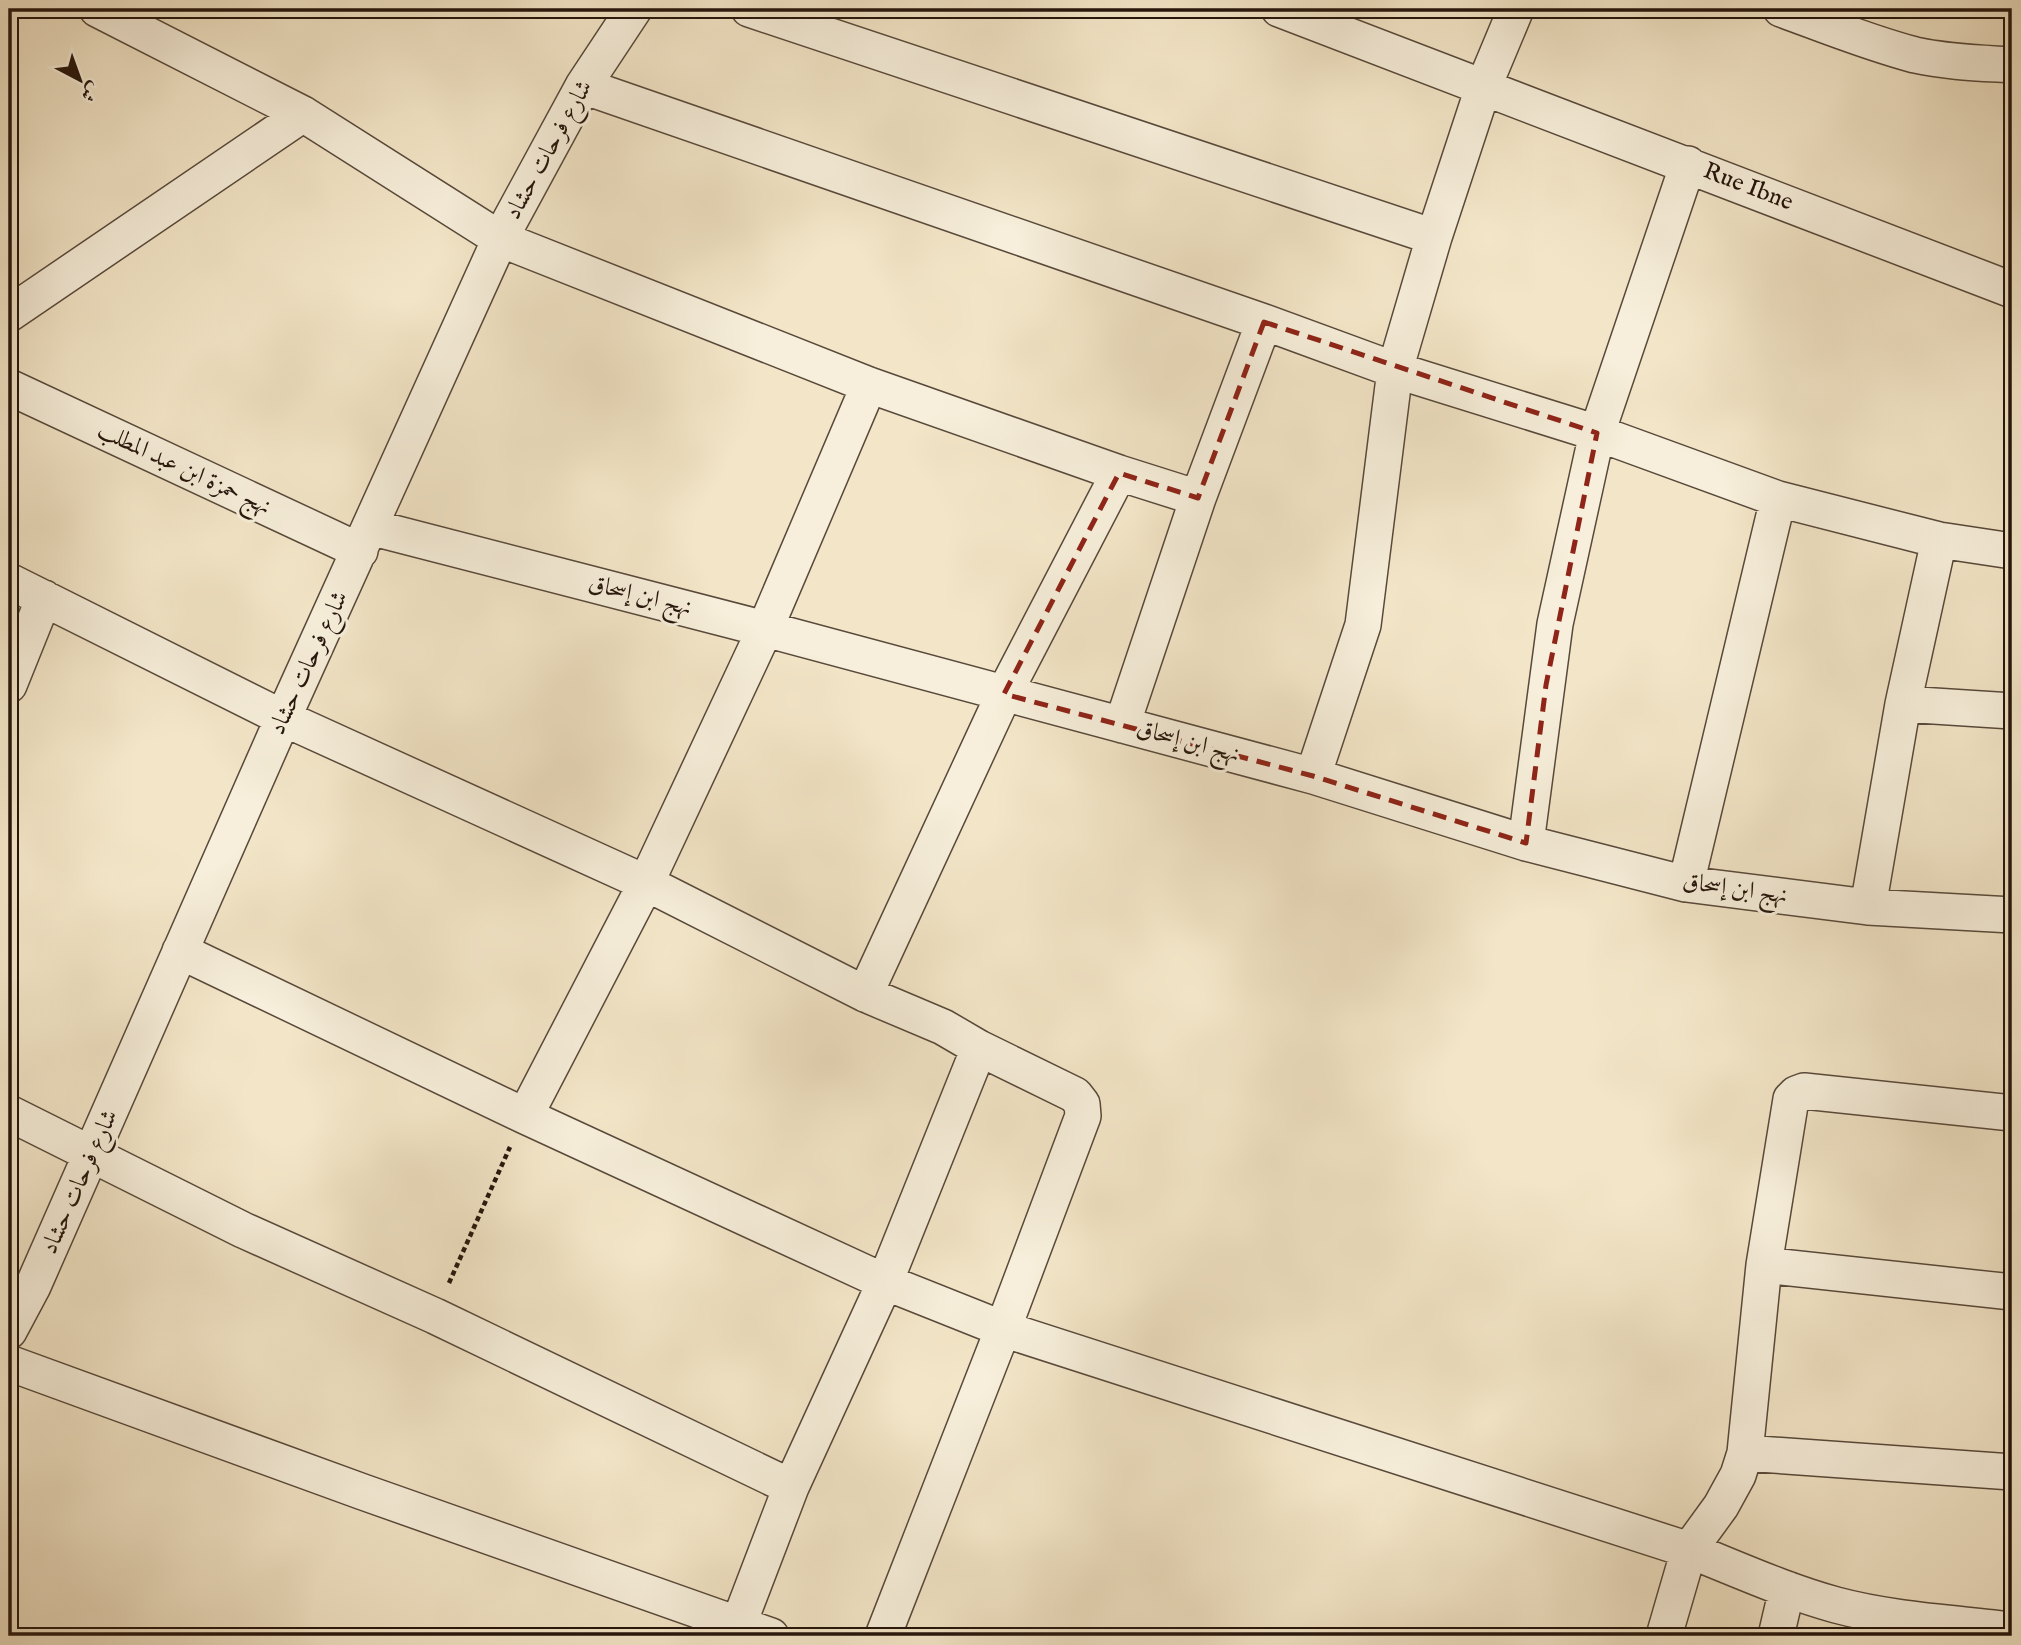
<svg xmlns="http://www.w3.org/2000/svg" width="2021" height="1645" font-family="'IM FELL English',Amiri,serif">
  <rect width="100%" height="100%" fill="#f3e6c8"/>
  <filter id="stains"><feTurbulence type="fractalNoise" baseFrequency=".00286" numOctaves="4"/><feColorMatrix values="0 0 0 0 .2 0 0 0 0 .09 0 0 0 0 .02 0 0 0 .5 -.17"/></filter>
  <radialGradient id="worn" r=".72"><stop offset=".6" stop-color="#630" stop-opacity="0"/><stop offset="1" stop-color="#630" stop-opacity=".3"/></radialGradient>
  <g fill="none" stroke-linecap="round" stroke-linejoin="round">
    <g stroke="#58493b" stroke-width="38">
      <path id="minor" d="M97,9l206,105 197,125 369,146 250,88 79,25
        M749,9l685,228
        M1279,9l733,281
        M1781,9c44,16 88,34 134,46 32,7 65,8 97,10
        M583,86l681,236 131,48 202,63 181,66 161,41 73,11
        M9,314l294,-200
        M9,387l351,164
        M370,527l395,102 548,147 213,67 160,41 182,23 144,8
        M9,581l274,137 363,165 219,111 78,33 36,21 96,47 7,9 1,12 -80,213 -120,307
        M9,685l35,-87
        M1903,704l109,7
        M1122,725l76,-227 66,-176
        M1313,776l50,-151 32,-255 39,-133 49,-149 33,-79
        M1526,843l29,-219 42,-191 91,-269
        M1686,884l92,-385
        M1868,907l35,-203 36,-164
        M180,951l345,165 360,166 118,47 686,221c48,19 96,41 147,55 56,15 118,18 176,25
        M865,994l139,-300 115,-221
        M9,1113l234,117 192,86 356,171
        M2012,1113l-208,-22 -8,3 -5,5 -27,166 -19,188 267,19
        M525,1116l121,-233 119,-254 104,-244
        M1764,1265l248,27
        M9,1331l24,-45 250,-568 217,-479 83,-153 51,-77
        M9,1363l354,129 408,144
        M734,1636l57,-149 94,-205 94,-234
        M1664,1636l25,-86 32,-44 17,-31 7,-22
        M1776,1636l11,-47"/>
    </g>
    <path stroke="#25150c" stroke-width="4.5" stroke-dasharray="5 3.5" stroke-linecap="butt" d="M449,1283l61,-136"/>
    <use href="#minor" stroke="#f7efdb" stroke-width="35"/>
  </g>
  <path fill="none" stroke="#8f2418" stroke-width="5" stroke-dasharray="14 9" stroke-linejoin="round" d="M1264,322l333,111 -51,252 -20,158 -213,-67 -309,-82 115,-221 79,25z"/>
  <g text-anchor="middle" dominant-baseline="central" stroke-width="6" stroke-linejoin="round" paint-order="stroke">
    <g font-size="24" fill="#25150c" stroke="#f7efdb">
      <text transform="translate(549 150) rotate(-61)">شارع فرحات حشاد</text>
      <text transform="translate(1748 187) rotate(21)">Rue Ibne</text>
      <text transform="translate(184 469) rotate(25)">نهج حمزة ابن عبد المطلب</text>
      <text transform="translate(640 596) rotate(14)">نهج ابن إسحاق</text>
      <text transform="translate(309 663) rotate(-65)">شارع فرحات حشاد</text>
      <text transform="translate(1188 742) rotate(15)">نهج ابن إسحاق</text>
      <text transform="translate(1735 889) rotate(8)">نهج ابن إسحاق</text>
      <text transform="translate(80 1182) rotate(-66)">شارع فرحات حشاد</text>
    </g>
  </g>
  <rect width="2021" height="1645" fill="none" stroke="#f3e6c8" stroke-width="35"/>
  <rect x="10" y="10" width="2000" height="1624" fill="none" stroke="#25150c" stroke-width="3.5"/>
  <rect x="18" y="18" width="1986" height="1610" fill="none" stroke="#25150c" stroke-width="2"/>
  <g transform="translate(80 80) rotate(139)" stroke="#f7efdb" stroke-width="5" paint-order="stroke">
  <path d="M0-5L12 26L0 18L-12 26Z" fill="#25150c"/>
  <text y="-10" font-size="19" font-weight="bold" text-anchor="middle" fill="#25150c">ش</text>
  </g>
  <rect width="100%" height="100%" filter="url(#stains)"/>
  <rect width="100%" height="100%" fill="url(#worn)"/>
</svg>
